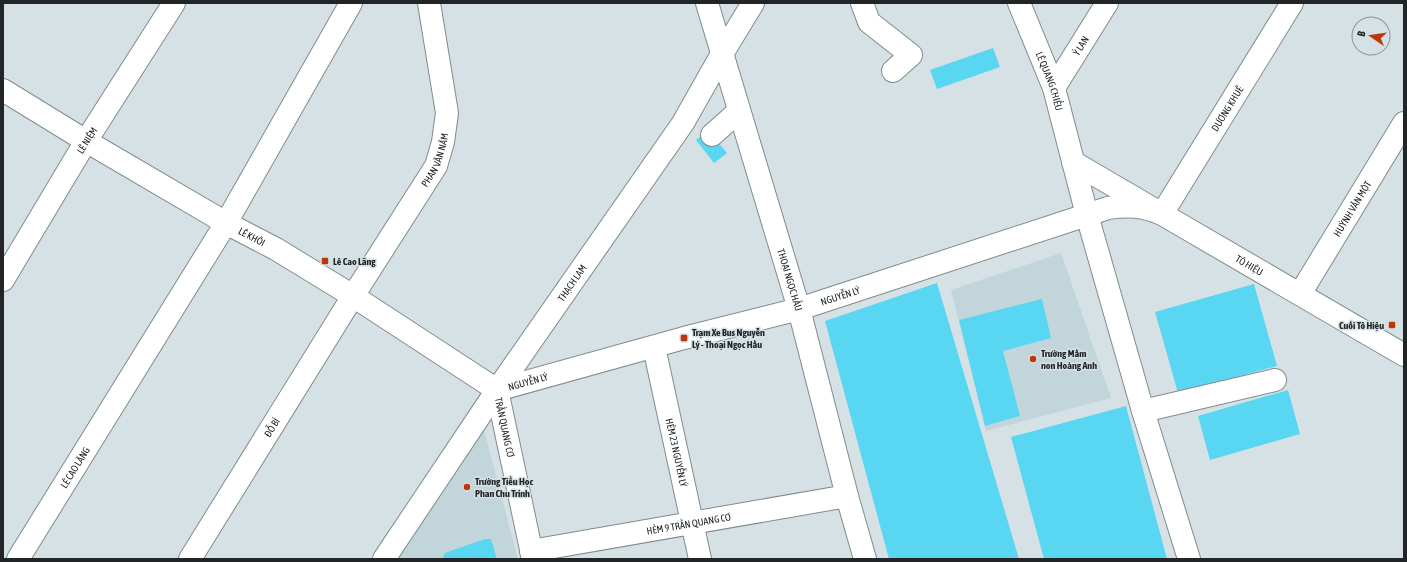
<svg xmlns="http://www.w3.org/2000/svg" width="1407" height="562" font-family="'Asap Condensed',sans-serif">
  <rect width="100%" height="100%" fill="#d5e1e4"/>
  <path fill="#c2d5db" d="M1061,253l50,145 -125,33 -35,-141z
    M480,415l38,144h-128z"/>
  <path fill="#59d6f2" d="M993,48l7,19 -63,22 -7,-19z
    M708,130l19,23 -13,10 -18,-23z
    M937,283l82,276h-130l-64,-238z
    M1254,284l23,82 -99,27 -23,-81z
    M1042,299l9,39 -48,13 17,65 -35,10 -26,-106z
    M1288,390l12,44 -90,26 -12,-44z
    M1126,406l41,153h-123l-33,-122z
    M485,539h6l6,20h-55l3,-6z"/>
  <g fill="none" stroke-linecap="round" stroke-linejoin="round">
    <g stroke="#808b8e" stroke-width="24">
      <g id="minor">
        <path d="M862,3l7,19 42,33 -18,16"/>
        <path id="s1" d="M1019,3l35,85 33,127 56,196 46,148"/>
        <path id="s2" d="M1054,88l53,-85"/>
        <path id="s3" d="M3,90l83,51 140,82 50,26 77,47 144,94"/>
        <path d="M712,135l27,-24"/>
        <path id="s4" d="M1073,162l89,52 130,-211"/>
        <path id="s5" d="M3,280l83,-139 88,-138"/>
        <path id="s6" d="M1300,294l104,-171"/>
        <path id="s7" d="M654,347l46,212"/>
        <path id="s8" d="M497,390l187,-52 115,-29 309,-101c20,-3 35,-2 54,6l242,141"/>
        <path id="s9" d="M497,390l36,169"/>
        <path d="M1143,411l132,-31"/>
        <path id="s10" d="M531,551l316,-55"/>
        <path id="s11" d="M18,559l208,-336 125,-220"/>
        <path id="s12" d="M190,559l163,-263 83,-130 7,-24 4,-29 -18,-110"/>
        <path id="s13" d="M384,559l113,-169 186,-267 39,-69 31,-51"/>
      </g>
    </g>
    <g stroke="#808b8e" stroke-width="24">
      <g id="major">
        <path id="s14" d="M707,3l92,306 48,187 18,63"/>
      </g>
    </g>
    <use href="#minor" stroke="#fff" stroke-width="22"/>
    <use href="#major" stroke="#fff" stroke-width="22"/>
  </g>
  <g fill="#bf360b" stroke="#d5e1e4" stroke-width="1.5">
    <rect x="321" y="257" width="8" height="8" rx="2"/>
    <rect x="1388" y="321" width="8" height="8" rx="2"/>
    <rect x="680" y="334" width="8" height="8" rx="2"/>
    <circle cx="1033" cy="359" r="4"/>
    <circle cx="467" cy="487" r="4"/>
  </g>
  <g text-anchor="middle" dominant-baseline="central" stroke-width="3" stroke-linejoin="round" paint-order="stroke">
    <g font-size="10" fill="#212526" stroke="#d5e1e4">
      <text stroke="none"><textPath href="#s2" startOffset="50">Ỷ LAN</textPath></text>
      <text stroke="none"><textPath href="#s1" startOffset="84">LÊ QUANG CHIỂU</textPath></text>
      <text stroke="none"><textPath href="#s4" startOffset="227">DƯƠNG KHUÊ</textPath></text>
      <text stroke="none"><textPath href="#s5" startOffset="163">LÊ NIỆM</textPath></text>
      <text stroke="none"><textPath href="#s12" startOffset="469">PHAN VĂN NĂM</textPath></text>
      <text stroke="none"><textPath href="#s6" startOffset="100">HUỲNH VĂN MỘT</textPath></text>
      <text stroke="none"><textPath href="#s3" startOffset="289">LÊ KHÔI</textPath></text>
      <text stroke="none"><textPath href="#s8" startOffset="794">TÔ HIỆU</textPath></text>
      <text stroke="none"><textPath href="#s14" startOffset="289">THOẠI NGỌC HẦU</textPath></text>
      <text stroke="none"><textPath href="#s13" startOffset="334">THẠCH LAM</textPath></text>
      <text stroke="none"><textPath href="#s8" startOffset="356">NGUYỄN LÝ</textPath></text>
      <text stroke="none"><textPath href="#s8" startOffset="32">NGUYỄN LÝ</textPath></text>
      <text stroke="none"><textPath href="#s9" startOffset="38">TRẦN QUANG CƠ</textPath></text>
      <text stroke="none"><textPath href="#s12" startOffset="155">ĐỖ BÍ</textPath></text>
      <text stroke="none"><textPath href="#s7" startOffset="108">HẺM 23 NGUYỄN LÝ</textPath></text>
      <text stroke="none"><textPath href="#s11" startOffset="108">LÊ CAO LÃNG</textPath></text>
      <text stroke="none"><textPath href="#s10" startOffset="160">HẺM 9 TRẦN QUANG CƠ</textPath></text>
    </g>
    <g font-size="10" font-weight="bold" fill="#212526" stroke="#d5e1e4" text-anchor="start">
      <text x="333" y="261">Lê Cao Lãng</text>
      <text x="1384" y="325" text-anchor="end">Cuối Tô Hiệu</text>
      <text x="692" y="332">Trạm Xe Bus Nguyễn<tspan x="692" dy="12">Lý - Thoại Ngọc Hầu</tspan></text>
      <text x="1041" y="353">Trường Mầm<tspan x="1041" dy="12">non Hoàng Anh</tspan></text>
      <text x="475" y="481">Trường Tiểu Học<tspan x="475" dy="12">Phan Chu Trinh</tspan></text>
    </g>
  </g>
  <rect width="1407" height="562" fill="none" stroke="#212526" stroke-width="8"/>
  <g transform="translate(1371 36) rotate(283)"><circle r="19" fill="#d5e1e4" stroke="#8d9698"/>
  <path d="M0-3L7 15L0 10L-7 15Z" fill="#bf360b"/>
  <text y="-6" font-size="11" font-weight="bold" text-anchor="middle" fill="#212526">B</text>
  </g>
</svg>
